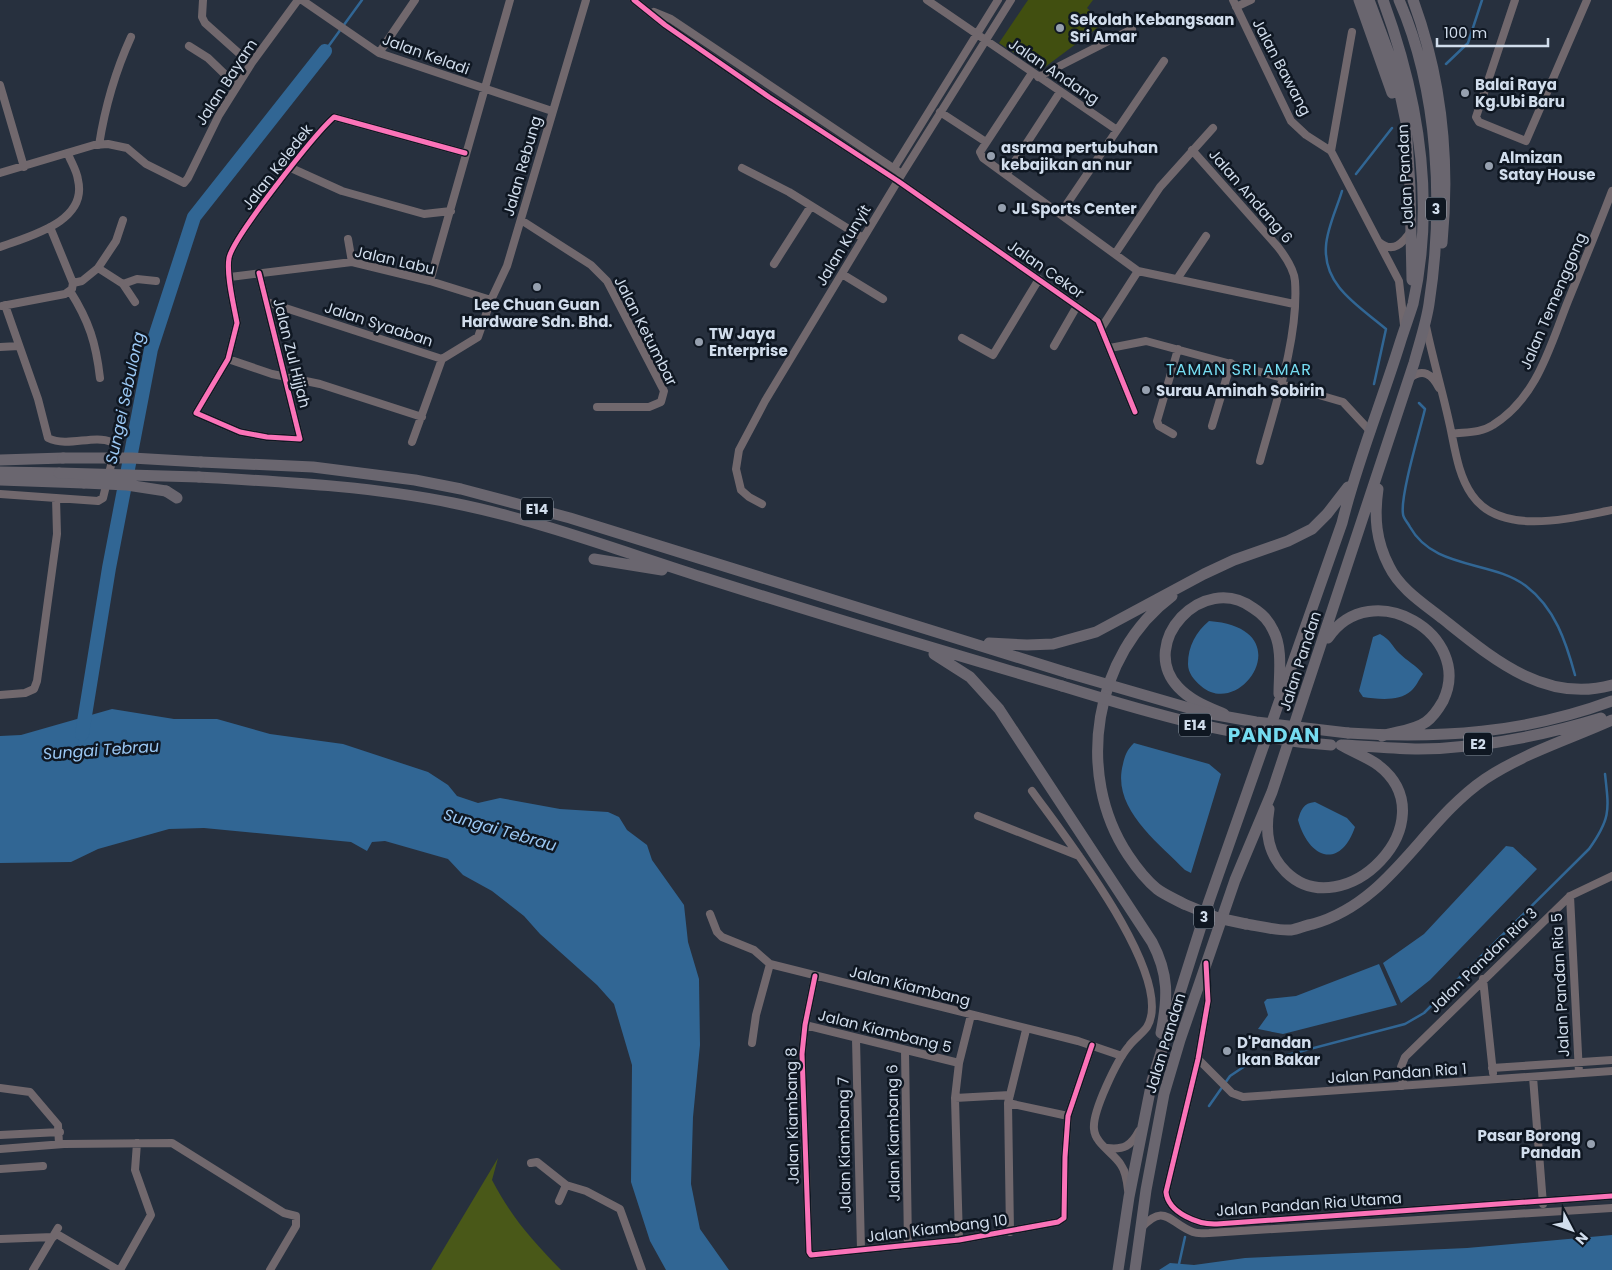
<svg xmlns="http://www.w3.org/2000/svg" width="1612" height="1270" font-family="Poppins,sans-serif">
  <rect width="100%" height="100%" fill="#27303e"/>
  <path fill="#414f10" d="M1028,0h65l-6,8 17,15 -63,47 -42,-27z"/>
  <path fill="#495818" d="M498,1158l-6,22c20,38 39,59 69,90h-130z"/>
  <path fill="#316694" d="M1209,621c94,7 32,100 -8,65 -7,-6 -13,-13 -13,-22 0,-18 8,-32 21,-43z
    M1380,634c11,6 11,11 19,19 8,8 17,12 24,21 -4,5 -7,13 -12,17 -12,11 -34,8 -48,6l-4,-6 14,-54z
    M112,709l62,10h43l53,15 73,10 85,28 20,13 9,11 21,7 22,-5 60,11 48,3 11,5 8,13 20,15 5,15 32,45 4,37 11,37 1,66 -7,72 -2,67 9,45 29,41h-63l-16,-29 -19,-59 1,-117 -18,-61 -17,-19 -57,-51 -16,-18 -32,-25 -29,-16 -15,-16 -63,-18 -13,1 -5,9 -16,-9 -147,-14 -35,1 -71,20 -27,13 -71,1v-127l21,-1z
    M1134,743l75,21 12,10 -30,99 -6,-3c-27,-28 -74,-62 -62,-106 2,-9 4,-14 11,-21z
    M1315,802l32,16 8,9c-15,43 -46,32 -57,-7 3,-10 5,-17 17,-18z
    M1506,846l7,1 24,22 -107,111 -29,23 -18,-40 41,-29z
    M1379,964l18,41 -114,29 -25,-5 10,-14 -4,-13 3,-3 29,-3z
    M1612,1235v35h-453l11,-7 24,2 51,-7 222,-10z"/>
  <g fill="none" stroke-linecap="round" stroke-linejoin="round">
    <path stroke="#316694" stroke-width="2.5" d="M325,51l37,-51
      M1446,64l22,-21 14,-43
      M1356,174l36,-46
      M1342,191c-5,17 -15,37 -16,55 -3,40 33,60 60,83l-12,55
      M1419,403l6,6c-5,21 -25,87 -22,105 0,4 5,9 7,13 24,43 82,33 116,59 29,22 40,56 49,89
      M1209,1106l21,-30 15,-10 160,-42 19,-11 165,-164c22,-31 20,-39 16,-75
      M1179,1264l6,-27"/>
    <path stroke="#316694" stroke-width="14" d="M82,734l27,-166 42,-219 43,-132 131,-166"/>
    <path stroke="#71686d" stroke-width="8" d="M203,0l-1,17 3,6 46,41
      M302,0l77,53 173,58
      M634,0l31,25 104,72 129,84 200,140 37,91
      M927,0l190,130
      M1233,0l58,121 15,14 25,16 68,130 5,44
      M1515,0l-39,117 3,5 47,19 61,-141
      M1236,7l15,-7
      M654,12l17,7 231,155
      M189,46l19,12 29,28
      M379,53l36,-53
      M1032,73l-52,79 3,6 155,113 156,33
      M1038,77l94,-48
      M0,85l24,82
      M940,112l46,30
      M99,145c6,-38 16,-73 32,-108
      M1192,150l86,97c7,9 16,22 17,34 4,56 -20,125 -35,180
      M1331,151l21,-119
      M291,168l51,23 82,23 27,-3
      M742,168l47,24 74,46
      M894,168l104,-168
      M0,173l94,-28 14,-1 19,4 19,16 38,19 4,-5 31,-63 32,-51 47,-64
      M1006,175l54,-83
      M1060,214l104,-153
      M521,220l70,45 16,16 57,110 -3,11 -12,5h-52
      M348,239l4,23
      M1379,242c14,12 24,1 32,-11
      M0,247c29,-11 88,-25 78,-67 -1,-9 -7,-18 -10,-26
      M1115,254l45,-67 53,-59
      M774,264l37,-58
      M98,268l18,-27 7,-21
      M259,273l41,166 -33,-2 -27,-5 -44,-19 32,-54 9,-36c-3,-17 -11,-48 -8,-65 4,-21 86,-124 105,-141l131,36
      M842,274l41,25
      M230,277l122,-15 78,19 61,19
      M1177,279l29,-43
      M430,281l80,-281
      M73,283l9,-2 16,-13 25,16 12,18
      M123,284l14,-5 19,2
      M70,291c19,30 26,52 30,87
      M267,302l175,57 36,-22 13,-37 16,-34 79,-266
      M2,306l63,-12 7,-5 1,-6 -23,-56
      M1426,326c7,34 17,67 24,100 5,23 8,49 22,69 29,42 99,23 140,15
      M1102,327l36,-56
      M962,338l31,17 46,-76
      M1054,346l23,-40
      M0,347l19,-1
      M1110,348l36,-7 137,37
      M228,359l44,15 48,10 102,33
      M1410,378c13,-10 22,-4 29,10
      M1281,384l62,18 28,30
      M1212,426l19,-63
      M1173,434l-14,-8 -2,-5 21,-72
      M1452,434c13,-2 29,-1 41,-9 44,-27 57,-79 75,-124 15,-37 30,-73 44,-110
      M412,442l30,-83
      M0,494l98,7 5,-3 12,-49 -3,-7c-20,-8 -43,6 -64,-4l-10,-39 -33,-94
      M762,504l-13,-7 -8,-7 -5,-21 3,-19 26,-49 137,-227 109,-174
      M0,695l25,-2 9,-4 3,-8 20,-147 -1,-36
      M1032,791c30,42 145,186 115,236 -5,7 -13,12 -18,19 -12,14 -37,66 -35,83 1,15 20,24 27,36 5,7 6,16 7,25
      M978,816l101,40
      M1570,896l9,177
      M710,914l7,18 5,5 32,13 16,14
      M1206,970l2,31 -10,58 -32,133c2,21 33,33 51,32l395,-28
      M815,976l-10,49 -3,29 7,198 2,3 148,-15 99,-18 6,-4 1,-61 3,-41 24,-71
      M1483,979l10,94
      M805,1025l154,38
      M856,1039l5,211
      M752,1043l4,-28 14,-51 308,77 44,15
      M905,1051l3,194
      M1198,1059l34,34 11,4 369,-26
      M1492,1068l120,-8
      M1533,1077l10,127
      M1403,1086l-2,-19 4,-10 165,-161 42,-20
      M0,1088l30,4 28,33 1,19
      M955,1098l55,-3
      M1008,1103l60,13
      M0,1135l60,-3
      M1107,1148c17,2 24,-2 32,-17
      M0,1149l64,-5 108,-1 112,70 12,3v10l-26,44
      M531,1163l6,-1 29,23 20,6 34,18 22,61
      M0,1169l43,-3
      M559,1201l7,-16
      M1141,1228c24,-26 28,-5 52,4 5,2 10,1 16,1l403,-25
      M1010,1232l-2,-129 18,-73
      M55,1233l63,37
      M0,1239l53,-2
      M959,1240l-4,-142 4,-35 12,-48
      M33,1270l25,-42
      M120,1270l31,-55 -16,-45 2,-27"/>
    <path stroke="#6a666f" stroke-width="11" d="M1359,0l33,93
      M1369,0l26,70 11,52 4,65 2,93
      M1413,0c29,79 37,160 29,243
      M0,460l63,-2
      M201,462l112,5 102,13 46,9 109,29 498,155
      M0,472l59,1
      M199,477c85,5 171,9 254,26 85,17 167,48 249,74 120,38 240,74 360,109
      M0,480l84,3
      M1378,489c-4,28 -2,52 11,77 11,23 35,38 54,53 49,39 102,85 169,66
      M166,491l11,7
      M594,559l68,11
      M1172,596c-78,58 -98,178 -44,259 8,12 18,25 29,34 8,6 18,10 27,15
      M1328,638c43,-64 147,-3 115,63 -4,7 -10,16 -17,21 -13,9 -29,9 -44,14
      M989,643l38,2 26,-1 43,-12 108,-58 30,-14 54,-19 24,-12 15,-15 21,-27
      M934,654l36,23 29,32 153,233c17,32 16,56 9,91
      M1224,714c-16,-7 -33,-13 -46,-27 -41,-44 25,-116 75,-79 8,5 16,13 20,22 10,18 6,44 6,64
      M1348,733c91,6 178,0 264,-32
      M1343,745c25,1 51,4 76,4 62,-1 123,-13 182,-31
      M1269,809c-4,24 -1,45 17,63 57,56 165,-51 92,-107 -11,-8 -25,-13 -37,-20
      M1246,924c14,2 31,7 45,6 7,-1 15,-5 22,-6 78,-22 109,-102 172,-145 39,-26 85,-40 127,-59
      M1118,1270l11,-73 23,-116 57,-180 133,-378c15,-61 39,-119 58,-180 4,-13 9,-26 13,-39 23,-104 6,-206 -30,-304
      M1135,1270l11,-80 18,-96 16,-54 55,-160 37,-88 142,-429c5,-19 12,-39 15,-59 15,-97 10,-213 -30,-304"/>
    <path stroke="#6a666f" stroke-width="11" d="M63,458h69l69,4
      M59,473l140,4
      M84,483l43,2 39,6
      M1068,673l138,40 50,9 92,11
      M1062,686c91,28 173,52 269,59
      M1184,904l34,14 28,6"/>
    <g stroke="#0f1722" stroke-width="8">
      <path id="cycleway" d="M634,0l31,25 104,72 129,84 200,140 37,91
        M259,273l41,166 -33,-2 -27,-5 -44,-19 32,-54 9,-36c-3,-17 -11,-48 -8,-65 4,-21 86,-124 105,-141l131,36
        M1206,963l2,38 -10,58 -32,133c2,21 33,33 51,32l395,-28
        M815,976l-10,49 -3,29 7,198 2,3 148,-15 99,-18 6,-4 1,-61 3,-41 24,-71"/>
    </g>
    <use href="#cycleway" stroke="#fb73b8" stroke-width="5"/>
  </g>
  <g fill="#96a0af" stroke="#0f1722" stroke-width="2">
    <circle cx="1060" cy="28" r="5"/>
    <circle cx="1465" cy="93" r="5"/>
    <circle cx="991" cy="156" r="5"/>
    <circle cx="1489" cy="166" r="5"/>
    <circle cx="1002" cy="208" r="5"/>
    <circle cx="537" cy="287" r="5"/>
    <circle cx="699" cy="342" r="5"/>
    <circle cx="1146" cy="390" r="5"/>
    <circle cx="1227" cy="1051" r="5"/>
    <circle cx="1591" cy="1144" r="5"/>
  </g>
  <g text-anchor="middle" dominant-baseline="central" stroke-width="5" stroke-linejoin="round" paint-order="stroke">
    <g fill="#0f1722" stroke="#97a2af" stroke-width="1">
      <rect x="1426" y="197.5" width="20" height="23" rx="4"/>
      <rect x="521" y="497.5" width="32" height="23" rx="4"/>
      <rect x="1179" y="713.5" width="32" height="23" rx="4"/>
      <rect x="1464" y="732.5" width="28" height="23" rx="4"/>
      <rect x="1194" y="905.5" width="20" height="23" rx="4"/>
    </g>
    <g font-size="14" font-weight="bold" fill="#d1ddec">
      <text x="1436" y="209">3</text>
      <text x="537" y="509">E14</text>
      <text x="1195" y="725">E14</text>
      <text x="1478" y="744">E2</text>
      <text x="1204" y="917">3</text>
    </g>
    <g font-size="15" font-weight="bold" fill="#d1ddec" stroke="#0f1722" text-anchor="start">
      <text x="1070" y="19">Sekolah Kebangsaan<tspan x="1070" dy="17">Sri Amar</tspan></text>
      <text x="1475" y="84">Balai Raya<tspan x="1475" dy="17">Kg.Ubi Baru</tspan></text>
      <text x="1001" y="147">asrama pertubuhan<tspan x="1001" dy="17">kebajikan an nur</tspan></text>
      <text x="1499" y="157">Almizan<tspan x="1499" dy="17">Satay House</tspan></text>
      <text x="1012" y="208">JL Sports Center</text>
      <text x="537" y="304" text-anchor="middle">Lee Chuan Guan<tspan x="537" dy="17">Hardware Sdn. Bhd.</tspan></text>
      <text x="709" y="333">TW Jaya<tspan x="709" dy="17">Enterprise</tspan></text>
      <text x="1156" y="390">Surau Aminah Sobirin</text>
      <text x="1237" y="1042">D'Pandan<tspan x="1237" dy="17">Ikan Bakar</tspan></text>
      <text x="1581" y="1135" text-anchor="end">Pasar Borong<tspan x="1581" dy="17">Pandan</tspan></text>
    </g>
    <g font-size="15" fill="#d1ddec" stroke="#0f1722">
      <text transform="translate(426 54) rotate(20)">Jalan Keladi</text>
      <text transform="translate(1282 67) rotate(62)">Jalan Bawang</text>
      <text transform="translate(1054 71) rotate(34)">Jalan Andang</text>
      <text transform="translate(226 82) rotate(-57)">Jalan Bayam</text>
      <text transform="translate(522 166) rotate(-74)">Jalan Rebung</text>
      <text transform="translate(277 167) rotate(-52)">Jalan Keledek</text>
      <text transform="translate(1405 176) rotate(-93)">Jalan Pandan</text>
      <text transform="translate(1251 196) rotate(49)">Jalan Andang 6</text>
      <text transform="translate(843 245) rotate(-59)">Jalan Kunyit</text>
      <text transform="translate(395 260) rotate(13)">Jalan Labu</text>
      <text transform="translate(1046 269) rotate(35)">Jalan Cekor</text>
      <text transform="translate(1553 301) rotate(-67)">Jalan Temenggong</text>
      <text transform="translate(379 324) rotate(18)">Jalan Syaaban</text>
      <text transform="translate(646 331) rotate(63)">Jalan Ketumbar</text>
      <text transform="translate(292 353) rotate(76)">Jalan Zul Hijjah</text>
      <text transform="translate(1300 661) rotate(-72)">Jalan Pandan</text>
      <text transform="translate(1483 960) rotate(-44)">Jalan Pandan Ria 3</text>
      <text transform="translate(1560 985) rotate(-93)">Jalan Pandan Ria 5</text>
      <text transform="translate(910 986) rotate(14)">Jalan Kiambang</text>
      <text transform="translate(885 1031) rotate(14)">Jalan Kiambang 5</text>
      <text transform="translate(1165 1043) rotate(-73)">Jalan Pandan</text>
      <text transform="translate(1397 1073) rotate(-4)">Jalan Pandan Ria 1</text>
      <text transform="translate(792 1116) rotate(-91)">Jalan Kiambang 8</text>
      <text transform="translate(893 1133) rotate(-91)">Jalan Kiambang 6</text>
      <text transform="translate(844 1145) rotate(-91)">Jalan Kiambang 7</text>
      <text transform="translate(1309 1204) rotate(-4)">Jalan Pandan Ria Utama</text>
      <text transform="translate(937 1228) rotate(-7)">Jalan Kiambang 10</text>
    </g>
    <g font-size="16" letter-spacing="1" fill="#75dcf1" stroke="#0f1722">
      <text x="1239" y="369">TAMAN SRI AMAR</text>
    </g>
    <g font-size="16" font-style="italic" fill="#9bc8f4" stroke="#0f1722">
      <text transform="translate(125 398) rotate(-78)">Sungei Sebulong</text>
      <text transform="translate(101 750) rotate(-4)">Sungai Tebrau</text>
      <text transform="translate(500 830) rotate(16)">Sungai Tebrau</text>
    </g>
    <g font-size="20" font-weight="bold" letter-spacing="1" fill="#75dcf1" stroke="#0f1722">
      <text x="1274" y="735">PANDAN</text>
    </g>
  </g>
  <g transform="translate(1572 1230) rotate(131)" stroke="#0f1722" stroke-width="4" paint-order="stroke">
  <path d="M0-4L9 19L0 12L-9 19Z" fill="#d1ddec"/>
  <text y="-8" font-size="14" font-weight="bold" text-anchor="middle" fill="#d1ddec">N</text>
  </g>
  <path d="M1437 38v8h111v-8" fill="none" stroke="#d1ddec" stroke-width="2.5"/>
  <text x="1444" y="38" font-size="15" fill="#d1ddec" stroke="#0f1722" stroke-width="4" paint-order="stroke">100 m</text>
</svg>
